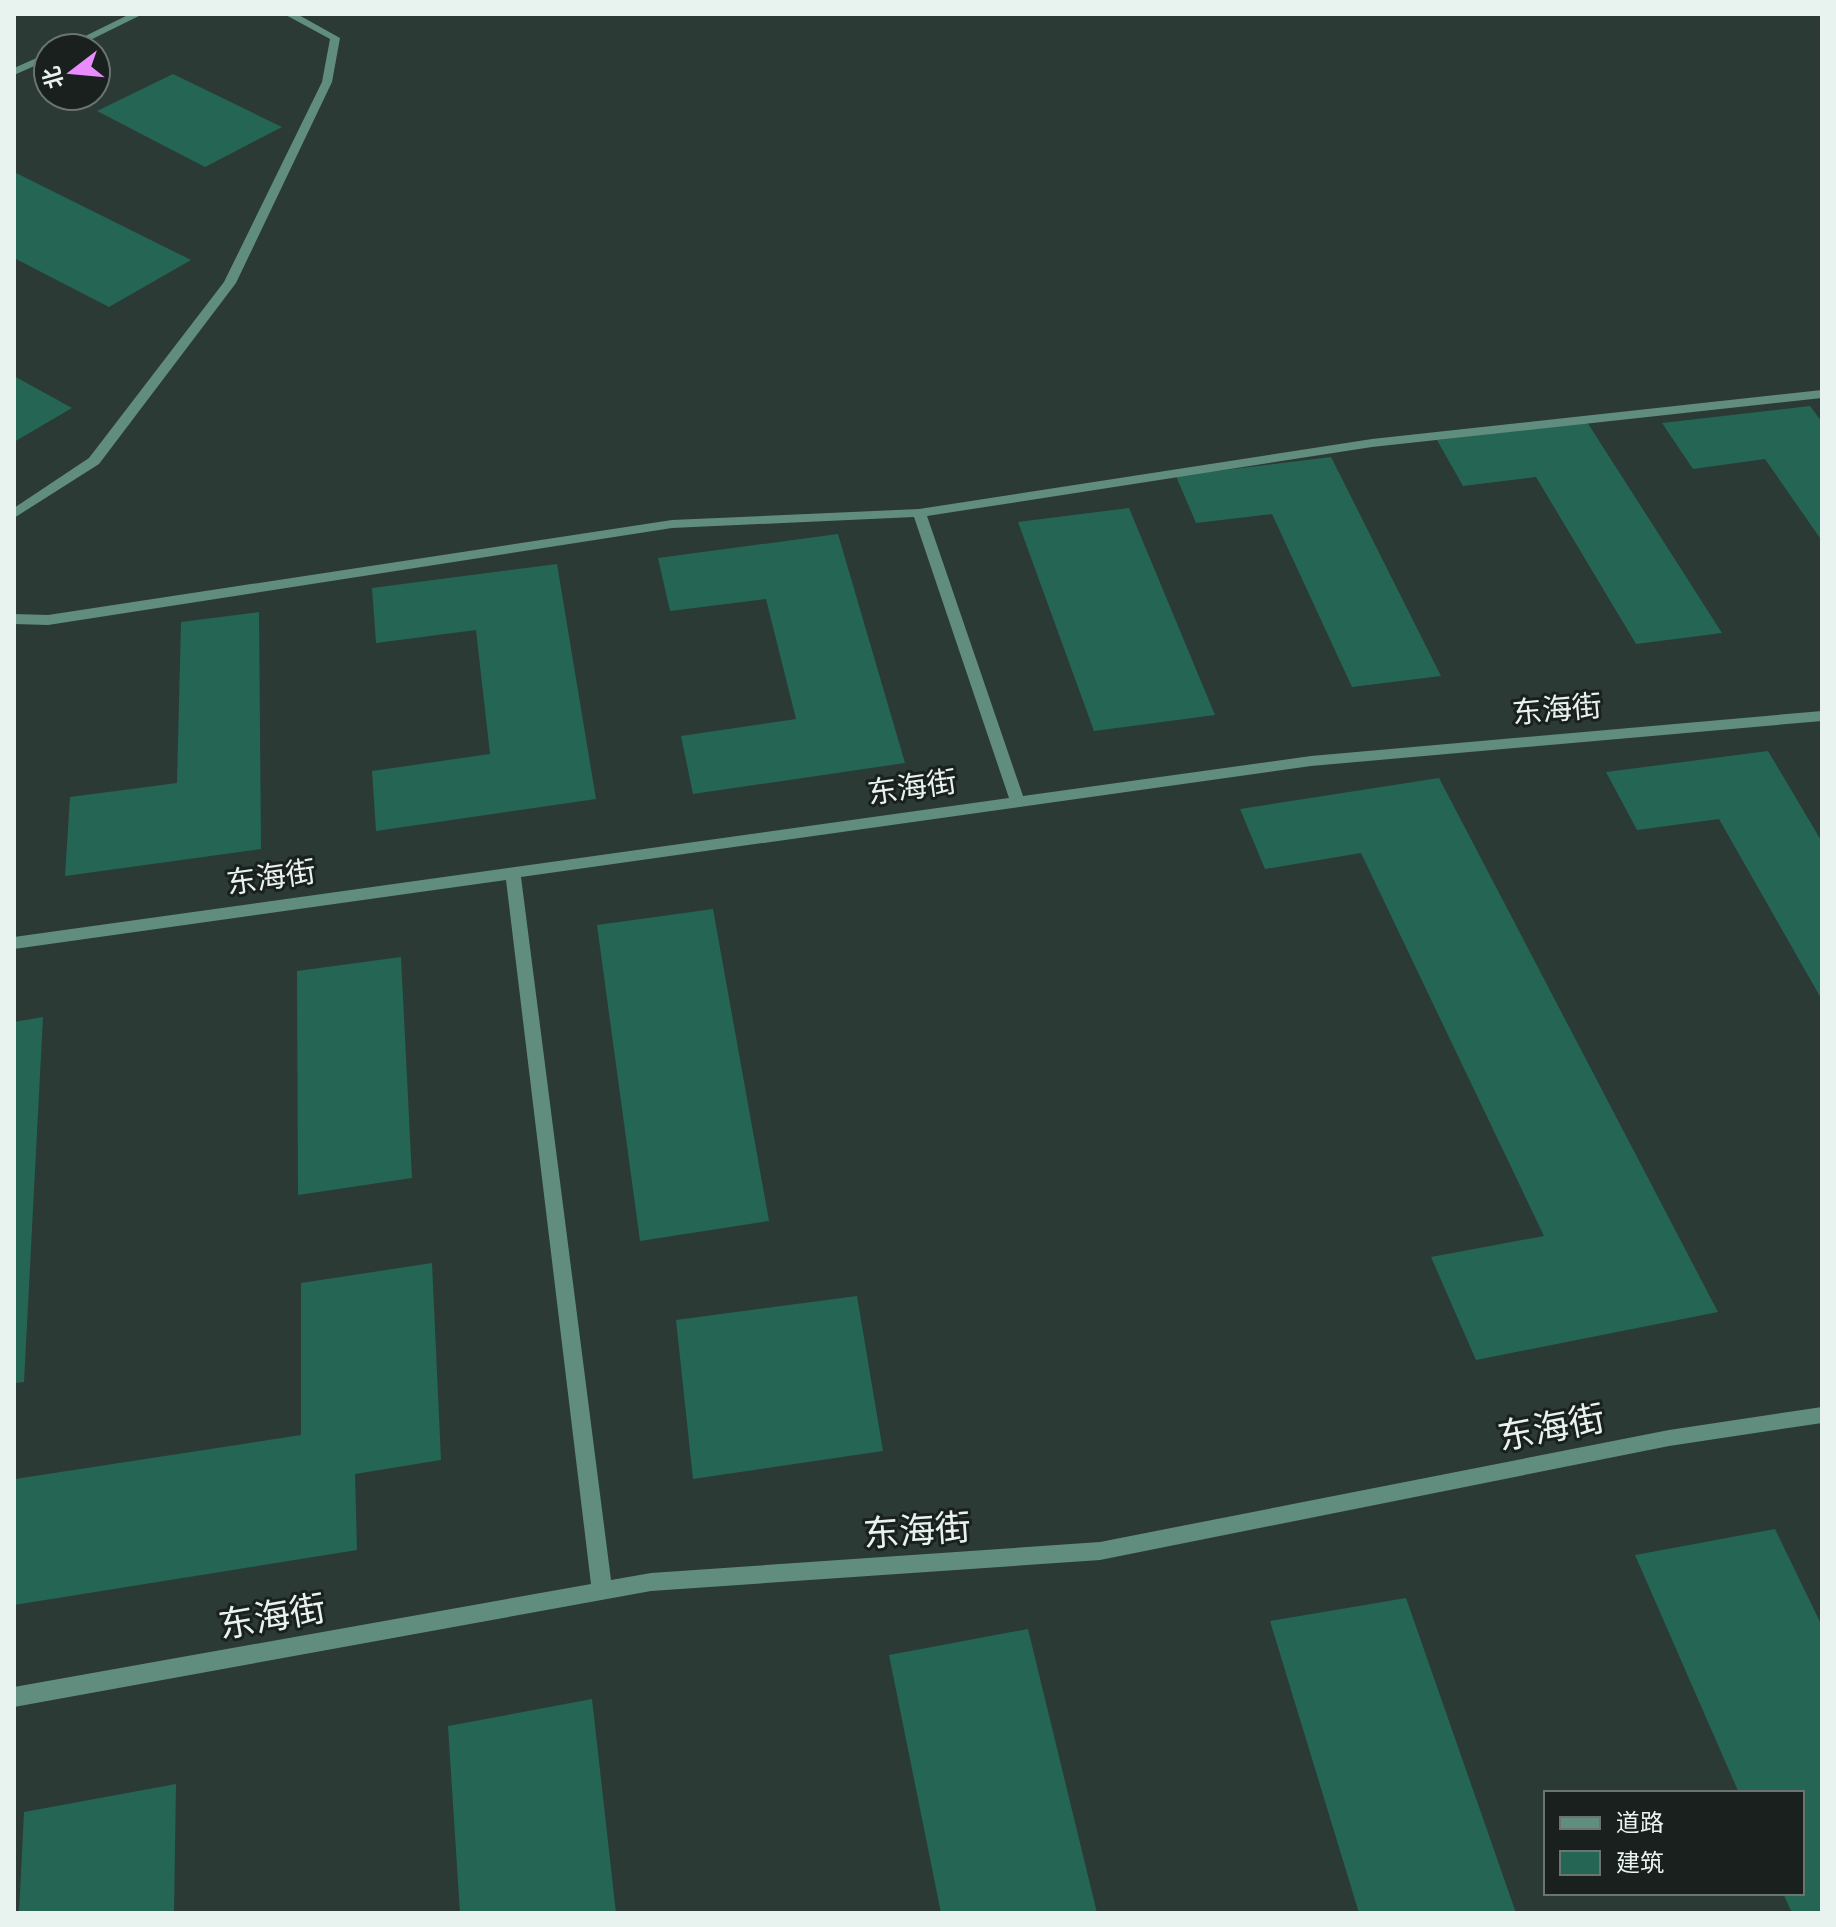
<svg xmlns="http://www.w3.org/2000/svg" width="1836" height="1927" font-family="Jost,'Noto Sans SC',sans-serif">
  <rect width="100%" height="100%" fill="#2b3a35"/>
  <path fill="#256554" d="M173,74l109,53 -77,40 -108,-56z
    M14,172l177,88 -82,47 -95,-49z
    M14,376l58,32 -58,34z
    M1810,406l12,16v119l-57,-82 -72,10 -31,-46z
    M1587,422l135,211 -86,11 -100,-167 -73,9 -26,-46z
    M1331,457l110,219 -89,11 -80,-173 -76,9 -20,-47z
    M1129,508l86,207 -121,16 -76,-209z
    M838,534l67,229 -212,31 -12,-58 115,-17 -30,-120 -96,12 -12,-53z
    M557,564l39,235 -220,32 -4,-60 118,-17 -14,-124 -100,13 -4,-55z
    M259,612l2,237 -196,27 5,-79 107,-14 4,-161z
    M1768,751l54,91v158l-103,-181 -82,11 -31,-58z
    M1439,778l279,534 -242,48 -45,-103 113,-21 -183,-383 -96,16 -25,-60z
    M713,909l56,312 -129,20 -43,-316z
    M401,957l11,221 -114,17 -1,-224z
    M43,1017l-19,365 -10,1v-361z
    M432,1263l9,197 -86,14 2,76 -343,55 1,-126 286,-44v-152z
    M857,1296l26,155 -190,28 -17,-159z
    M1775,1529l47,97v287h-30l-9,-20h19v-100h-63l-104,-238z
    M1406,1598l110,315h-157l-89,-292z
    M1028,1629l69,284h-156l-52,-258z
    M592,1699l24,214h-156l-12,-187z
    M176,1784l-2,129h-155l5,-101z"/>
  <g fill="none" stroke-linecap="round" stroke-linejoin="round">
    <path fill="#618d7f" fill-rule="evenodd" d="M284,14h13l43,24 -8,44 -96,201 -137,181 -85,54v-10l75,-50 135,-176 98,-200 8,-43z
      M1822,390v8l-450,49 -445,69 96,280 288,-40 511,-45v10l-511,45 -790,111 90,703 40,-7 449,-31 569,-112 153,-23v16l-153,23 -569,114 -449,31 -637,116v-20l577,-103 -85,-704 -492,69v-12l995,-139 -95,-281 -242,11 -624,97 -34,-1v-10l34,1 624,-95 247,-11 453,-70z"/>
    <path fill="#618d7f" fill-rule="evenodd" d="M130,14h13l-69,34h-13z
      M48,53v7l-34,15v-7z"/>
  </g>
  <g text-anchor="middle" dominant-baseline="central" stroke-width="6" stroke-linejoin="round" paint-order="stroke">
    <g font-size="30" fill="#e8f2ee" stroke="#19201d">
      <text transform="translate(1557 709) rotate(-5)">东海街</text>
      <text transform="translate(912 787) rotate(-8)">东海街</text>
      <text transform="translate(271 877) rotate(-8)">东海街</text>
    </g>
    <g font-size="36" fill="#e8f2ee" stroke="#19201d">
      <text transform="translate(1551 1427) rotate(-11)">东海街</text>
      <text transform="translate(917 1530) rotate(-4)">东海街</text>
      <text transform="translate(272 1616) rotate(-10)">东海街</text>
    </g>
  </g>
  <rect width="1836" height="1927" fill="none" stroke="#e8f2ee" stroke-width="32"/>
  <rect x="1544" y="1791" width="260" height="104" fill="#19201d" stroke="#6c7471" stroke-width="2"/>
  <rect x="1560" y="1817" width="40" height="12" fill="#618d7f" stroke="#6c7471" stroke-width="2"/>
  <text x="1616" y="1831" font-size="24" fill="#e8f2ee">道路</text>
  <rect x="1560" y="1851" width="40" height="24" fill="#256554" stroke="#6c7471" stroke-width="2"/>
  <text x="1616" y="1871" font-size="24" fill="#e8f2ee">建筑</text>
  <g transform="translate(72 72) rotate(254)"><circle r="38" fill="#19201d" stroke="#6c7471" stroke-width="2"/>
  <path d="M0-6L14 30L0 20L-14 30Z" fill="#e98dfe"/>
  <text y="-12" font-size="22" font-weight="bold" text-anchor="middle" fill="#e8f2ee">北</text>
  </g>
</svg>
